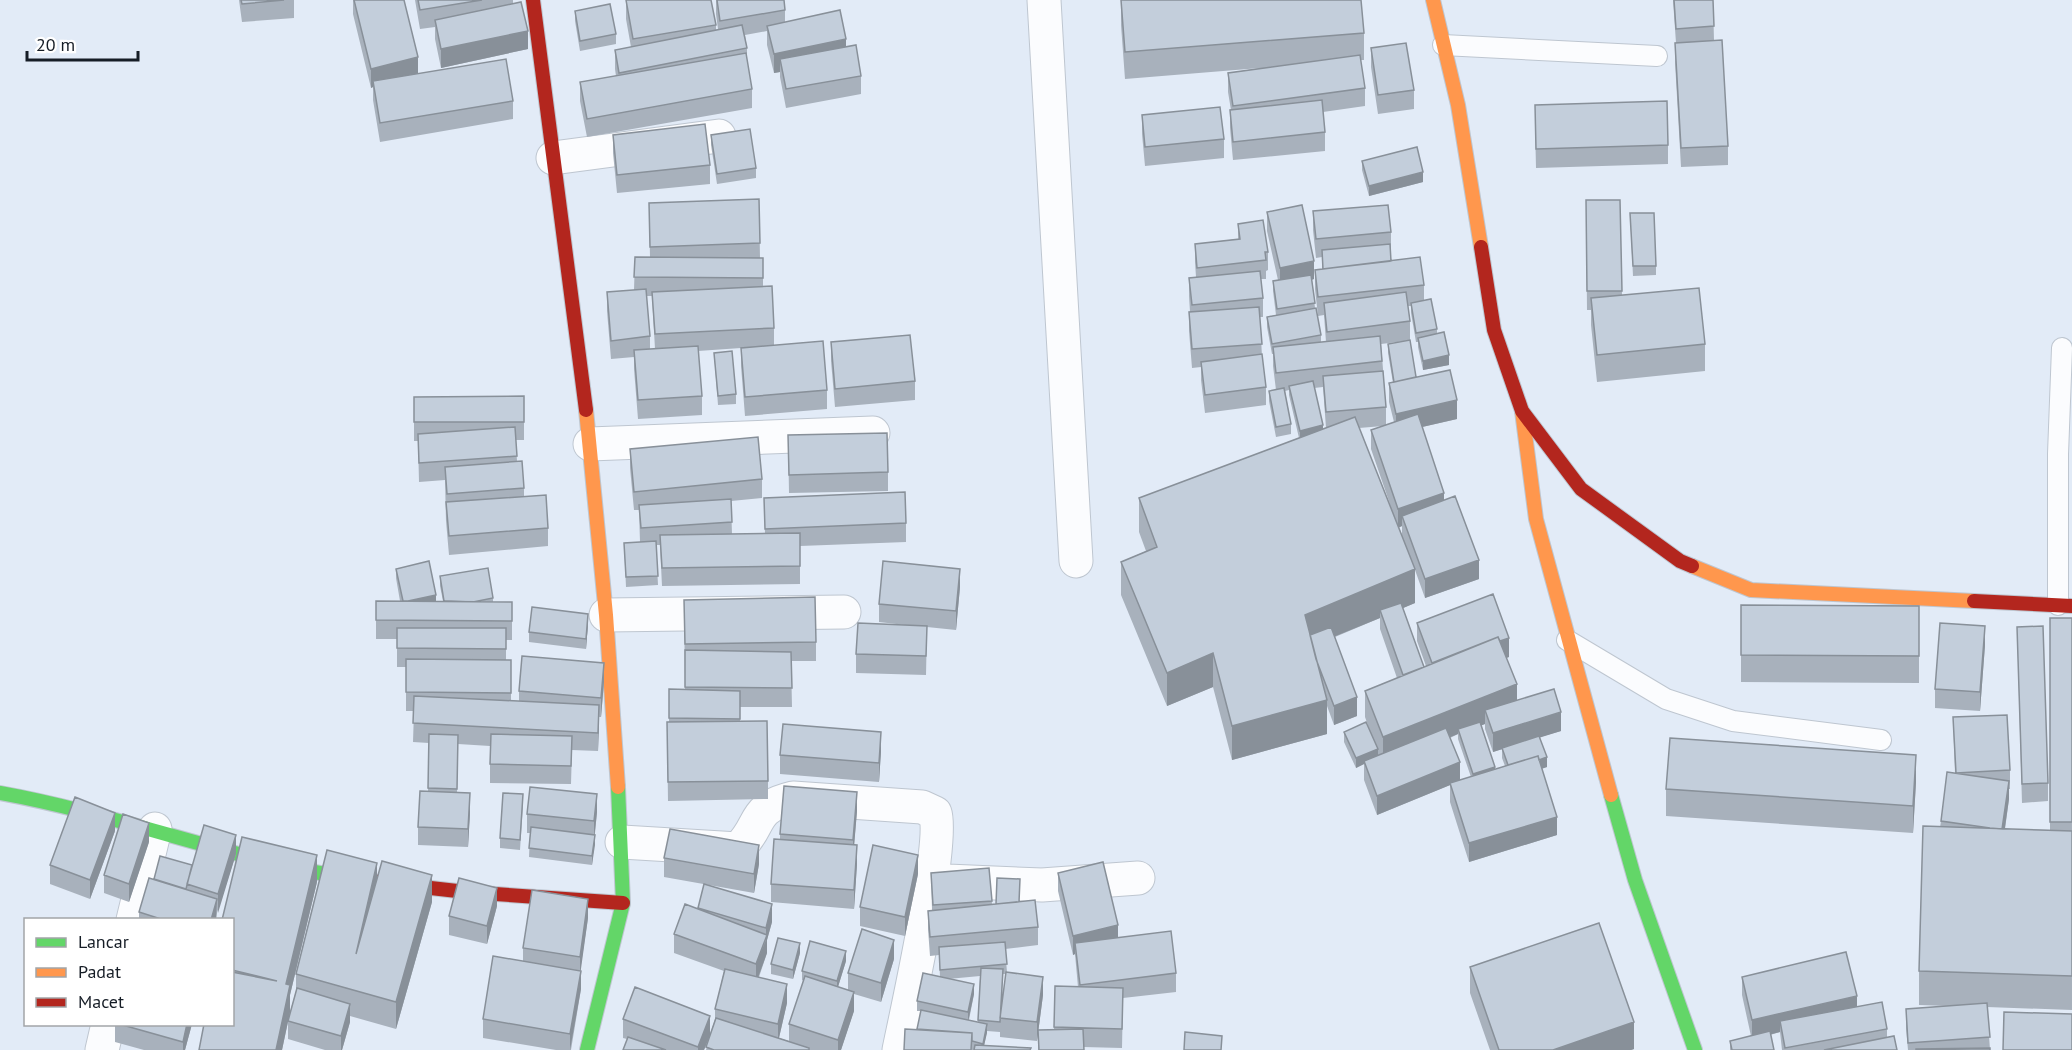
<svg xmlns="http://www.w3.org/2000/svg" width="2072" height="1050" font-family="'PT Sans',sans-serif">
  <rect width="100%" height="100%" fill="#e2ebf7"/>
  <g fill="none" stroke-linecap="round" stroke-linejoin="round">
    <g stroke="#bec6d0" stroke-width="22">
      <path id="lane" d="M1443,45l214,11
        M2058,605v-151l4,-106
        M1567,640l99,59 67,22 148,19"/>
    </g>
    <g stroke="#bec6d0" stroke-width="35">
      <path id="street" d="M1044,0l32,561
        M553,158l166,-22
        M590,444l283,-11
        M606,615l238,-3
        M622,842l116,7c26,-25 11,-40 55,-51l129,9 13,6c10,27 -28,198 -36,237
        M947,881l95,4 96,-7
        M133,920l22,-91
        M102,1050l6,-26"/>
    </g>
    <g stroke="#bec6d0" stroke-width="16">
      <path id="fast" d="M0,793c122,22 238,69 360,87
        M1611,795l24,85 60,170
        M587,1050l36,-147 -5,-116"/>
    </g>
    <g stroke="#bec6d0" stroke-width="16">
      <path id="slow" d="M1433,0l25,105 23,142
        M586,410l20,205 12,172
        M1522,411l14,108 75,276
        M1692,566l59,24 223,11"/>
    </g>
    <g stroke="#bec6d0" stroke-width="16">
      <path id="jam" d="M533,0l53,410
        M1481,247l13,83 28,81 59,78 99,72 12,5
        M1974,601l98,5
        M360,880l106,12 157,11"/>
    </g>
    <use href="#lane" stroke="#fbfcfe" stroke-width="20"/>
    <use href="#street" stroke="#fbfcfe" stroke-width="33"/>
    <use href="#fast" stroke="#63d668" stroke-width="14"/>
    <use href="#slow" stroke="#ff974d" stroke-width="14"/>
    <use href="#jam" stroke="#b3261e" stroke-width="14"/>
  </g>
  <path fill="#a8b1bc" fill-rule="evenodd" d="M239,0h55v18l-52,4z
    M353,0h51l14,74 95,27v18l-133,23 -7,-42v-13l-2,1 -18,-74z
    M415,0h98v4l15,45 -87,19 -6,-29v-12l-15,2z
    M626,0l90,25v5l2,-1 -2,-15v-14h68l1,10v12l61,25 15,29v18l-75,14 -6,-31v-5l-6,1 -7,-28v-14l-22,4 2,13v15l5,26v19l-165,29 -7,-36v-19l36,-6 -1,-7v-19l16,-3 -5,-28z
    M1121,0l243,33v27h-4l5,28v18l-42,6 2,20v19l-92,9 -3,-32v-18h1l-3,-18v-19l32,-5 -135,11 -4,-54z
    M1673,0h40l1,41 14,105v19l-47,2 -6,-105 1,-19z
    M575,11l41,23v10l-36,7 -5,-30z
    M1371,48l43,42v19l-36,5 -7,-47z
    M1142,115l82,24v19l-79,8 -3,-32z
    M1535,124l133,21v19l-132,4z
    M613,135l97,30v19l-93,9 -4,-40z
    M711,135l45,33v10l-39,6 -6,-39z
    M1362,161l61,21 -54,14 -7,-26z
    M759,199l1,59h3v29l11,41v17l53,45v19l-82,7 -4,-50v-18l-43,3 4,45v19l-64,4 -4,-50v-12l-23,2 -4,-48v-19l27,-2 1,-33h15l-1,-54zM646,296h6l3,53h-5v-13z
    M1586,200h34l2,95 83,49v27l-108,11 -6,-57v-15h-4z
    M1313,211l78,21v29l33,24v15l13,29v5l12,31 -26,5 -5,-23v-5h-2l-5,-29v-7h-3l2,15v19l6,37 41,42 -35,8 22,73 35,79 -54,19 -10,-28v33l-12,5 21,59 2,-1 -9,-25v-18l92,34 -3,1 11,42 44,31 -21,6 7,30 -5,1 15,67 -88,27 -19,-60v-17l-73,30 -13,-35v-16l-8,4 -12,-26v-10l27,2 -6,-17v-26l32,-13 -17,-49v-11l-45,19 22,79 -23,9 -7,-19v28l-95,26 -19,-73 -46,19 -46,-111v-33l25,-11 -7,-19v-34l160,-60 -10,-43v-5l-4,1 6,33v10l-15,3 -7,-36v-10l7,-1 -3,-24v-12h-1l-5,-27v-10l9,-2 -3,-24v-10l5,-1 -11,-49v-19l47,67 -2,1 3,28 6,27v7h5l-2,-27 -6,1 -3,-27v-19l7,-1v-12l-6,1 -3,-28zM1406,341l-18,3v9l5,30h-4v19l5,20 -8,3v-18l-5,-63zM1323,387l3,41 -3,1 -9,-41zM1383,426l-12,4v19l20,58 -32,-79zM1402,526v9l-3,-8zM1485,724v5l8,23 9,-3v9l3,8 -10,4 -14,-45zM1458,734v5l13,38 -11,3 -10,-42z
    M1630,213l26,53v9l-23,1z
    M1238,224l30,28v18l-2,1v8h-5l2,19v19h-3l2,40 4,30v18l-61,8 -4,-33v-13l-9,1 -3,-37v-19h1l-1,-16v-18l7,-1 -1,-15v-18l43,-5z
    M831,342l84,39v19l-80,7 -4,-46z
    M714,353l22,41v10l-18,1z
    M524,396v44h-8l1,22 7,26v9l24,31v18l-99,9 -3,-34 -1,-41 -26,2 -1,-41h-4v-44z
    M788,435l100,37v19l-99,2z
    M630,449l132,30v19l-31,3 1,33h33l-1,-36 142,25v19l-106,4v38l-138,2 -2,-41h-4l2,40 -32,2 -2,-44 16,-1 -1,-32h-5l-4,-42z
    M396,569l40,32h7l-3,-15v-10l53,22v4h19v38h-6v20h5v41h8v-10l85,-9 -3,35h-2l-1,34 -26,-1 -1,34 -81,-1v-37l-32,-2 -1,49 13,19 -2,35 -50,-2v-18l10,-35 1,-49 -16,-1 1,-31h-8v-44h-9v-28h-21v-38h24l-4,-23z
    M960,587l-4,43 -29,-3 -1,48 -70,-2v-19l58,-28 -35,-4v-18z
    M684,600l132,42v19h-25l1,46h-52v14l28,60v18l-100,2 -1,-79h2v-33l16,1z
    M1741,605l178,1v77l-178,-1z
    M2050,618h22v392l-85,-3 3,43h-82l-2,-22v-19l42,-3 -29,-1v-34l22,-150 14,-48 -2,-56 57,53v19h-1v10l-4,30 45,1z
    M588,624l-2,25 -57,-7v-10z
    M2017,627l31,156v18l-26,2z
    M1985,645l-5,66 -45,-3v-19z
    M881,751l-2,31 -99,-8v-19z
    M1916,782l-3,51 -247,-17v-27z
    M523,804l-3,46 -20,-2v-10z
    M857,811l-3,34 3,19 -3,45 -83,-7v-18l9,-44v-6z
    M597,812l-5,53 -63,-8 1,-24h-3v-19z
    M115,831l-25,68 -40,-15v-19z
    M149,842l-20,60 -25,-9v-18z
    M236,854l-19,59 -1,7h-77v-8l15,-33 38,-14z
    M664,858l95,6 -5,29 -90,-16z
    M989,868l3,36 28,-2 18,25v18l-33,4 2,23 36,23 -6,46 -37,-4v-15v10l-13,-1 -3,15 47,4h-127l13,-20 4,-19h-4v-10l23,-24 -1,-22 -9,1 -2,-27v-18l4,-1 -1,-37zM1003,974h3l-5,40zM980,976l-2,46 -9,-2 5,-26 -26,-15z
    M1058,873l60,65 58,35v19l-53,6 -1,50 -38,-1v3h-46v-20h16l1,-44 23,1 -3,-33 -2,1 -15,-64z
    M918,874l-13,62 -45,-10v-19z
    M377,879l55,23 -36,127 -46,-13v6l-8,28h-17l-37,-11v-17l-6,28h-83l33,-26v-104l85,-38 -27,113v17l6,-21v-17z
    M497,906l-10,38 -38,-9v-19z
    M698,908l74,14 -5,18v13l-8,24 28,26 -8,35 10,3v-17l15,-43 -2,-1v-9l44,-10 -8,26 10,3v-17l46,-14 -13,43 -27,-8v17l-13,39h-135l4,-14 -6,14h-81l4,-11 -4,-1v-19l87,15 5,-15v-10l9,-38 -50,-18v-19l24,-25z
    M588,918l-8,53 1,18 -10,61h-15l-73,-12v-19l40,-58v-13z
    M800,953l-7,26 -22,-5v-10z
    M1470,967l164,82 -3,1h-141l-20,-57z
    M1742,977l115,30 30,22v8l10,13h-115l-2,-18 -10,3 4,15h-44v-9l21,-5 -9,-41z
    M115,1024h77l-7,26h-41l-29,-8z"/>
  <path fill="#889099" d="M528,31v18l-87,19v-19z
    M846,39v19l-66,1v13l-6,1v-19z
    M418,57v19l-45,5v6l-2,1v-19z
    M1423,172v10l-54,14v-10z
    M1314,261v18l-34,8v-19z
    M1449,355v10l-26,5v-9z
    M1457,400v19l-61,14v-19z
    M1323,425v10l-23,6v-10z
    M1444,493v19l-42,4v10l-4,2v-19z
    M1479,560v19l-54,19v-19z
    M960,569v18l-4,43v-19z
    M1415,569v34l-33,14 -2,-7v8l-69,28 -6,-31z
    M436,595v10l-33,-3z
    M588,614v10l-2,25v-10z
    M1985,626v19l-5,66v-19z
    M1509,638v19l-76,28v-19z
    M1213,653v34l-46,19v-33z
    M604,663v19l-3,35v-19z
    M1517,684v27l-32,-1v14l-25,10 -2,-5v5l-75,30v-27z
    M1357,697v19l-23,9v-19z
    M1327,700v34l-95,26v-34z
    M599,705v19l-1,27v-18z
    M1561,712v19l-68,21v-19z
    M881,732v19l-2,31v-19z
    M1378,749v9l-14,3v3l-8,4v-10z
    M1916,755v27l-3,51v-27z
    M1547,757v10l-37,13v-10z
    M1460,762v19l-83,34v-19z
    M1495,767v9l-22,7v-9z
    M2009,781v18l-7,49v-18z
    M857,792v19l-4,48v-19z
    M470,793v19l-2,35v-18z
    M597,794v18l-3,28v-19z
    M115,813v18l-25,68v-19z
    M1557,817v18l-88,27v-19z
    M149,823v19l-20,60v-18z
    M236,835v19l-18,59v-19z
    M595,835v10l-3,20v-9z
    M759,845v19l-5,29v-19z
    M857,845v19l-3,45v-19z
    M317,855v27l-27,113v17l-8,38h-6l10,-66z
    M918,855v19l-13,62v-19z
    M377,863v27l-21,64z
    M432,875v27l-36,127v-27z
    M497,888v18l-10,38v-18z
    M217,899l-1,21h-5z
    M588,899v19l-8,58v-19z
    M772,904v18l-5,18v13l-11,30v-19l10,-24v-12z
    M1118,925v19l-43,-1v11l-2,1v-19z
    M894,940v19l-13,43v-19z
    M800,943v10l-7,26v-9z
    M846,951v10l-9,29v-9z
    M581,971v18l-11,61v-16z
    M1043,977v18l-6,46v-19z
    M787,984v19l-9,39v-18z
    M974,984v10l-6,28v-10z
    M854,992v19l-13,39h-3v-10z
    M1857,996v19l-77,6v11l-28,7v-19z
    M350,1004v18l-8,28h-1v-14z
    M710,1016v19l-6,15h-6v-3z
    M1634,1022v27l-3,1h-78z
    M187,1024h5l-7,26h-2v-8z
    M987,1024v9l-4,17v-6z"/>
  <path fill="#c3cedb" stroke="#889099" stroke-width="1.5" d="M241,0h43l-42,4z
    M354,0h50l14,57 -47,12z
    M418,0h64l-62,10z
    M626,0h85l5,25 -83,14z
    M717,0h67l1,10 -65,11z
    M1121,0h240l3,33 -239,19z
    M1674,0h39l1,26 -38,3z
    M521,2l7,29 -87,18 -6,-29z
    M610,4l6,30 -36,7 -5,-30z
    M840,10l6,29 -72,15 -7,-28z
    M742,25l5,23 -128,25 -4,-23z
    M1722,40l6,106 -47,2 -6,-105z
    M1406,43l8,47 -36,5 -7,-47z
    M856,45l5,31 -75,13 -6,-30z
    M746,53l6,36 -165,30 -7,-37z
    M1360,55l5,33 -132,18 -5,-33z
    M506,59l7,42 -133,22 -7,-42z
    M1322,100l3,32 -92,10 -3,-32z
    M1667,101l1,44 -132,4 -1,-44z
    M1220,107l4,32 -79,8 -3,-32z
    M705,124l5,41 -93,10 -4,-40z
    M750,129l6,39 -39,6 -6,-39z
    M1417,147l6,25 -54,14 -7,-25z
    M759,199l1,44 -110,4 -1,-44z
    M1586,200h34l2,91h-35z
    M1302,205l12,56 -34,7 -13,-56z
    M1388,205l3,27 -75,7 -3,-28z
    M1630,213h24l2,53h-23z
    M1263,220l5,32h-3l1,8 -69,8 -2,-24 45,-5 -2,-15z
    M1390,244l1,17 -68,8 -1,-19z
    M635,257l128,1v20l-129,-1z
    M1420,257l4,28 -106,12 -3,-27z
    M1260,271l3,27 -71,7 -3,-27z
    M1311,275l4,28 -38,6 -4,-28z
    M772,286l2,42 -119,6 -3,-42z
    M1699,288l6,56 -108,11 -6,-57z
    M646,289l4,47 -39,5 -4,-49z
    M1406,292l4,29 -83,11 -3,-29z
    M1431,299l6,30 -21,4 -5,-30z
    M1259,307l3,37 -70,5 -3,-37z
    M1316,308l5,27 -49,9 -5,-27z
    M1444,332l5,23 -26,6 -5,-23z
    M910,335l5,46 -80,8 -4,-47z
    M1380,336l2,25 -106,12 -3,-26z
    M1410,340l6,37 -22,5 -6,-38z
    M823,341l4,49 -82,7 -4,-49z
    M698,346l4,50 -64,4 -4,-50z
    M732,351l4,43 -18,2 -4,-43z
    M1262,354l4,33 -61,8 -4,-33z
    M1450,370l7,30 -61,14 -7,-31z
    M1383,371l3,36 -60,5 -3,-36z
    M1313,381l10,44 -23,6 -11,-45z
    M1284,388l7,36 -15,3 -7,-36z
    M524,396v26h-110v-25z
    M1418,414l26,79 -46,16 -27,-79z
    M1355,417l60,152 -110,46 22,85 -95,26 -19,-73 -46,20 -46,-111 36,-15 -18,-49z
    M515,427l2,29 -98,7 -1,-29z
    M887,433l1,39 -99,3 -1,-40z
    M758,437l4,42 -128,13 -4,-43z
    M522,461l2,27 -77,6 -2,-27z
    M905,492l1,31 -141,6 -1,-31z
    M546,495l2,33 -99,8 -3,-34z
    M1455,496l24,64 -54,19 -23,-63z
    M731,499l1,23 -91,6 -2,-23z
    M800,533v33l-138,2 -2,-33z
    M656,541l2,35 -32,1 -2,-34z
    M429,561l7,34 -28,6h-5l-7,-32z
    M883,561l77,8 -4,42 -77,-7z
    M488,568l5,30 -20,4 -29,-1 -4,-25z
    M1493,594l16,44 -9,3 -2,-4 -66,26 -15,-40z
    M815,597l1,45 -131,2 -1,-44z
    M376,601l136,1v19l-136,-1z
    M1401,603l23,64 -21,8 -23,-65z
    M1741,605l178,1v50l-178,-1z
    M532,607l56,7 -2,25 -57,-7z
    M2050,618h22v204h-22z
    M858,623l69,3 -1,30 -70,-2z
    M1940,623l45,3 -5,66 -45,-3z
    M2043,626l5,157 -26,1 -5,-157z
    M1331,627l26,70 -23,9 -18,-47 -6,-24z
    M397,628h109v21l-109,-1z
    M1498,637l19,47 -134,53 -18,-46z
    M685,650l106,2 1,36 -107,-1z
    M522,656l82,7 -3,35 -82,-7z
    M406,659l105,1v33l-105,-1z
    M669,689l71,2v28l-71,-1z
    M1554,689l7,23 -68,21 -8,-23z
    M414,696l185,9 -1,28 -185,-10z
    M2007,715l3,55 -54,3 -3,-56z
    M767,721l1,60 -100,1 -1,-60z
    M1366,722l12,27 -22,9 -12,-26z
    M1480,722l15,45 -22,7 -15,-45z
    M783,724l98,8 -2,31 -99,-8z
    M1446,728l14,34 -83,34 -13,-35z
    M429,734l29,1 -1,54 -29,-1z
    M491,734l81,2 -1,30 -81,-2z
    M1539,736l8,21 -8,3 -1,-4 -30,9 -6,-17z
    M1670,738l246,17 -3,51 -247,-17z
    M1538,756l19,61 -88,26 -19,-60z
    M1947,772l62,9 -7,48 -12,-1 -49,-7z
    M784,786l73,6 -4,48 -73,-6z
    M530,787l67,7 -3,27 -67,-7z
    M420,791l50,2 -2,36 -50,-2z
    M503,793l20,1 -3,46 -20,-2z
    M75,797l40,16 -25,67 -40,-15z
    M123,814l26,9 -20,61 -25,-9z
    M204,825l32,10 -18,59 -31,-10z
    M1923,826l149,5v145l-153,-5z
    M531,827l64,8 -3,21 -63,-8z
    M670,829l89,16 -5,29 -90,-16z
    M242,837l75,18 -31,129 4,1 -14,65h-77l5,-26h28v-52l45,9 -45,-11v-50h-10z
    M774,839l83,6 -3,45 -83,-6z
    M873,845l45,10 -13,62 -45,-10z
    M327,850l50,13 -21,91 26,-93 50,14 -36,127 -100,-28z
    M160,856l32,9 -6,24 -32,-10z
    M1103,862l15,63 -45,11 -15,-63z
    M989,868l3,33 -59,4 -2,-32z
    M149,878l68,21 -6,21h-47l-25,-8z
    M459,878l38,10 -10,38 -38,-10z
    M997,878l23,1 -1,23 -23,2z
    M704,884l68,20 -6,24 -68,-20z
    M532,890l56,9 -8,58 -57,-9z
    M1035,900l3,27 -108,10 -2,-26z
    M685,904l82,31 -11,29 -82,-30z
    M1599,923l35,99 -81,28h-54l-29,-83z
    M862,929l32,11 -13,43 -33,-10z
    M1171,931l5,42 -96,12 -5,-42z
    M778,938l22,5 -7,27 -22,-6z
    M810,941l36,10 -9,30 -35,-10z
    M1005,942l2,22 -67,6 -1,-23z
    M1846,952l11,44 -105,24 -10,-43z
    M493,956l88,15 -11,63 -87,-15z
    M981,968l22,1 -3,53 -22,-2z
    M725,969l62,15 -9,40 -63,-15z
    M1006,972l37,5 -6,45 -37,-4z
    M923,973l51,11 -6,28 -51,-11z
    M805,976l49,16 -16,48 -49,-16z
    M1055,986l68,2 -1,41 -68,-2z
    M635,987l75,29 -12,31 -75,-28z
    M297,988l53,16 -9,32 -53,-15z
    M1882,1002l5,27 -102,19 -5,-27z
    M1987,1003l3,34 -82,6 -2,-34z
    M921,1010l66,14 -4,20 -11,-3v-8l-55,-4z
    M2004,1012l68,2v36h-69z
    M716,1018l93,30v2h-95l-8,-3z
    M119,1024h68l-4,18z
    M905,1029l67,4 -1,17h-67z
    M1083,1029l1,21h-45l-1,-20z
    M1770,1031l4,19h-42l-2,-9z
    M1185,1032l37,4 -1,14h-37z
    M1894,1036l3,14h-73z
    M628,1037l38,13h-43z
    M975,1045l56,3 -1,2h-56z
    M1990,1048v2h-74v-1z"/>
  <rect x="24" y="918" width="210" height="108" fill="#ffffff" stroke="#a2a5a8" stroke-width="1.5"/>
  <rect x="36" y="938" width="30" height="9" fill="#63d668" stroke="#a2a5a8" stroke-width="1.5"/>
  <text x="78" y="948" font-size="18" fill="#161d26">Lancar</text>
  <rect x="36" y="968" width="30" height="9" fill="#ff974d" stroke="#a2a5a8" stroke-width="1.5"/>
  <text x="78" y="978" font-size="18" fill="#161d26">Padat</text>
  <rect x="36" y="998" width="30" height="9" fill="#b3261e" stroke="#a2a5a8" stroke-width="1.5"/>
  <text x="78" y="1008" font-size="18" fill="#161d26">Macet</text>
  <path d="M27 51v9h111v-9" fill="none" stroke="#161d26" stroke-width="3"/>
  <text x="36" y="51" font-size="18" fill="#161d26" stroke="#ffffff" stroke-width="4.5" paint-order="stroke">20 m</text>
</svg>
